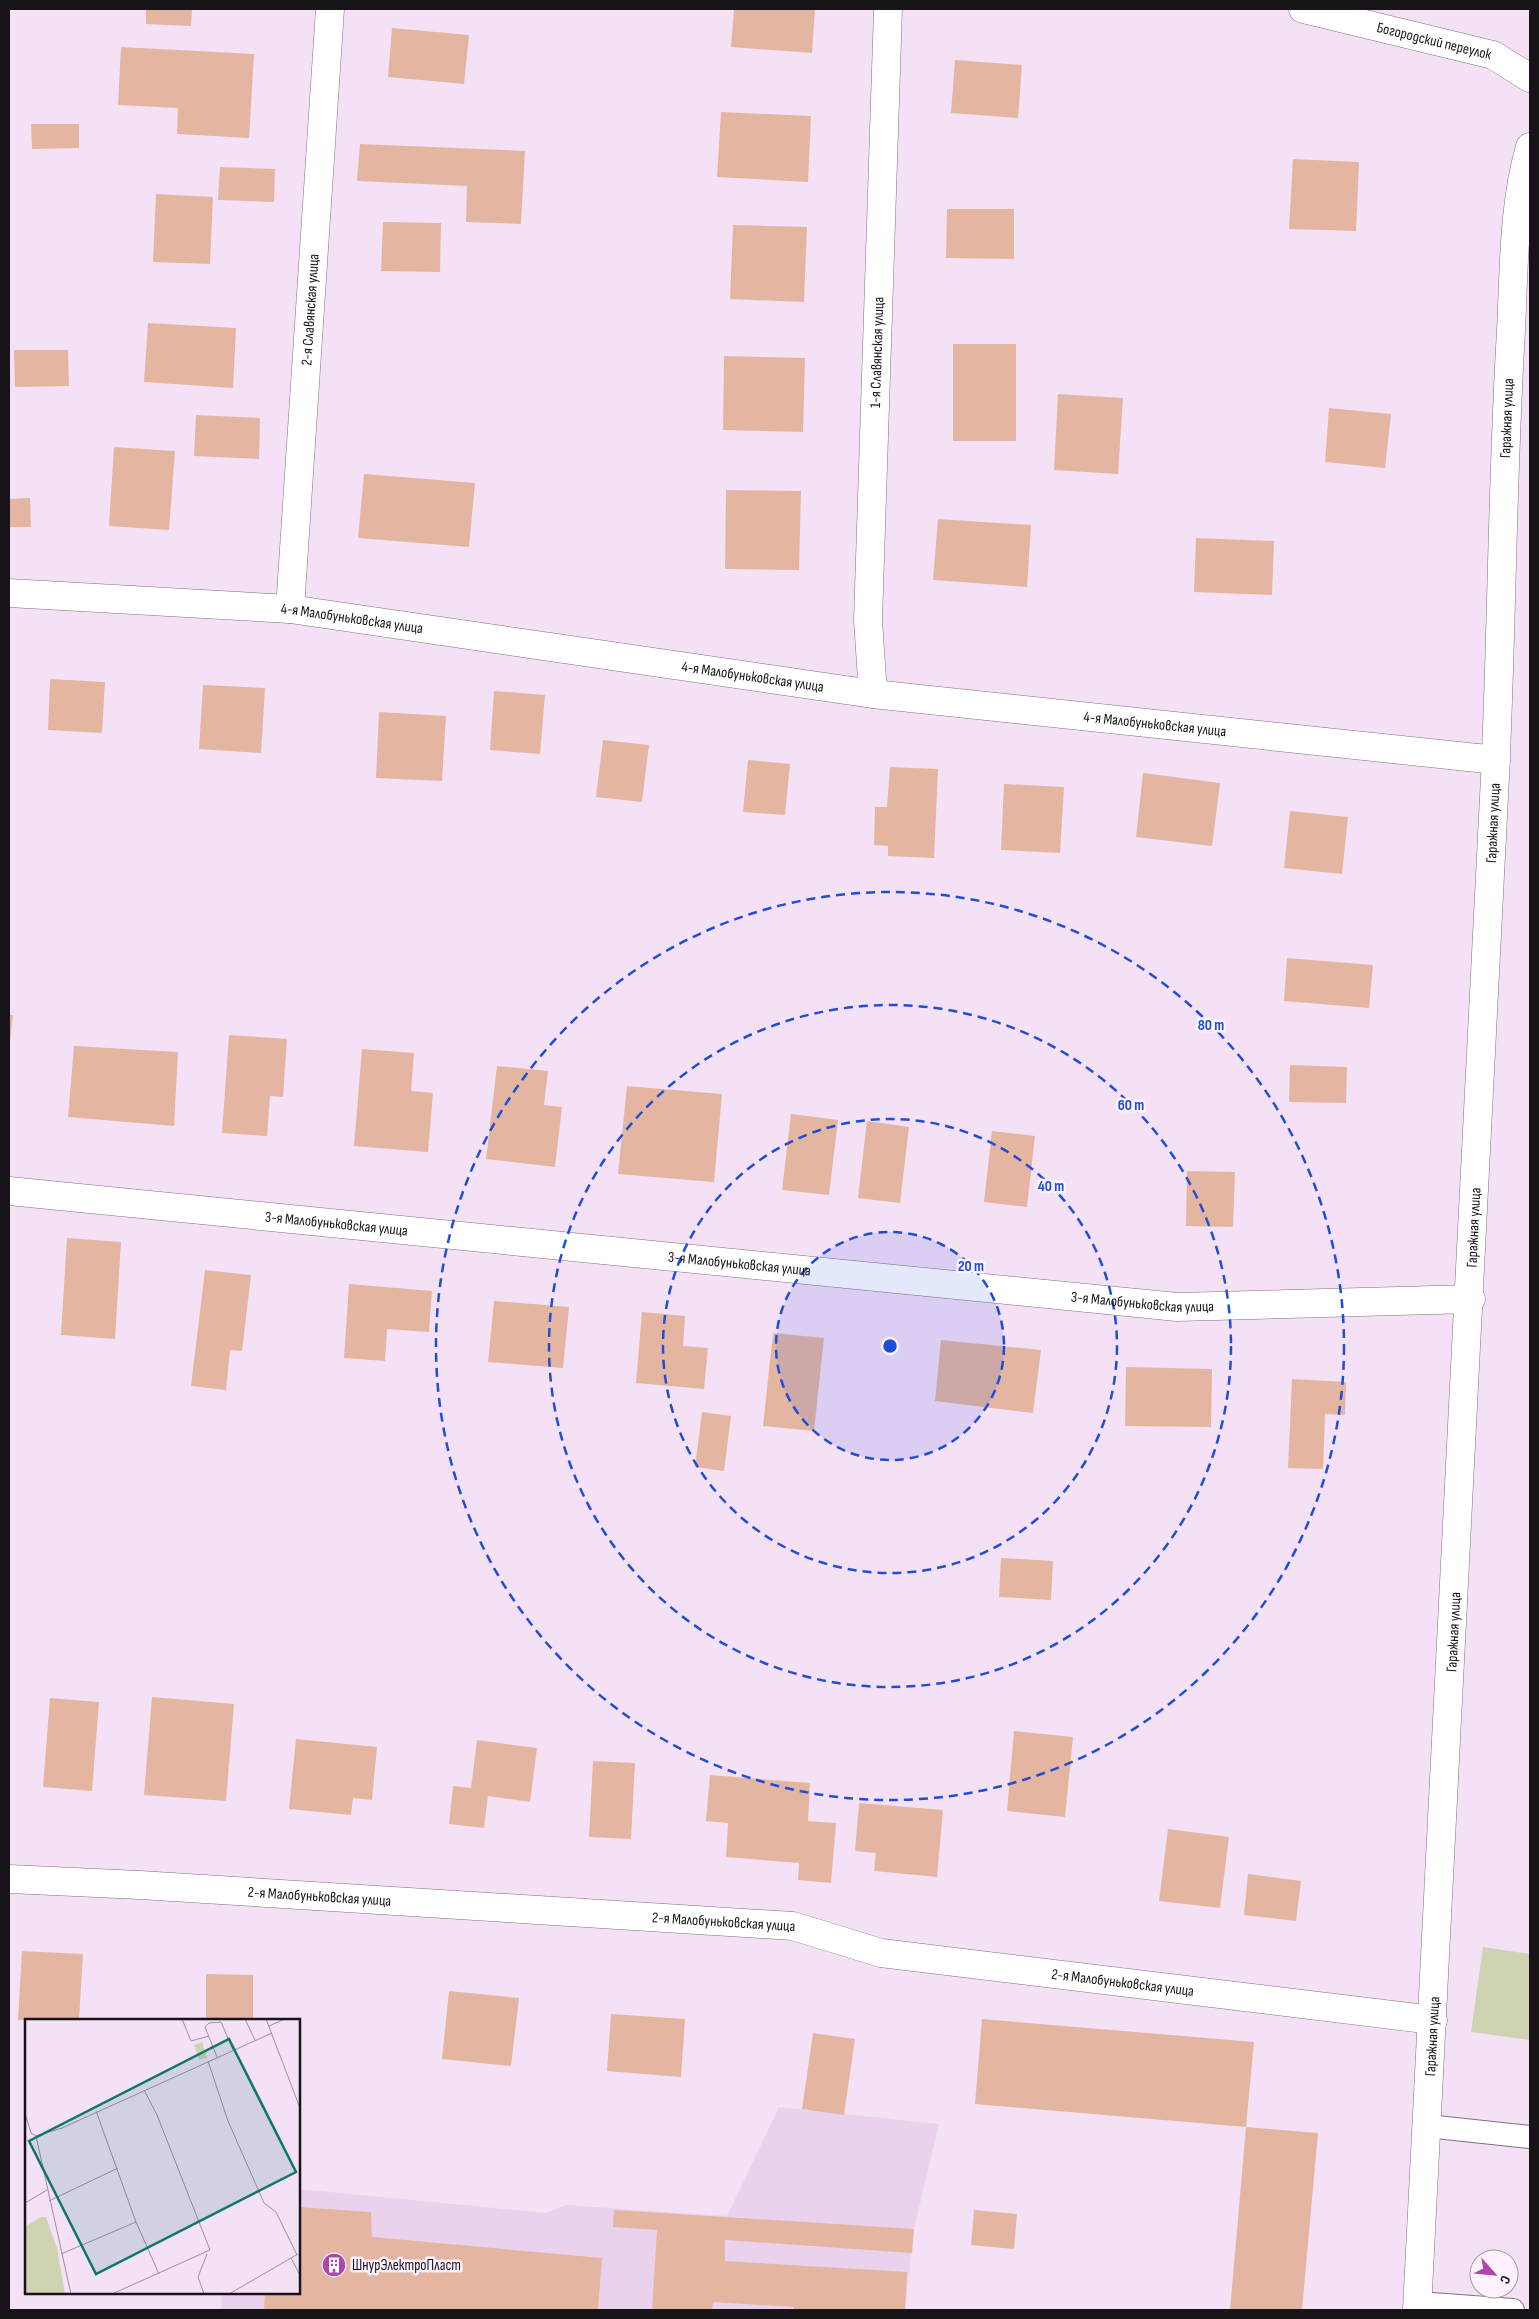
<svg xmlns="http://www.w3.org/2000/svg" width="1539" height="2319" font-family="'Sofia Sans Condensed',sans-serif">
  <rect width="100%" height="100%" fill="#f5e1f6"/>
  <path fill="#ebd2ec" d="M779,2107l160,17 -25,105 -9,81h-684l1,-17h77v-104l247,24 21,-8 160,11z"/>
  <path fill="#ced3b2" d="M1483,1947l47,7v86l-59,-8z"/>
  <path fill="#e4b6a1" d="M146,9h46l-1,17 -45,-2z
    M734,9h81l-3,44 -81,-6z
    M392,28l77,7 -5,49 -76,-7z
    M121,47l133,7 -5,84 -72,-4 1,-26 -60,-3z
    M955,60l67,5 -4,53 -67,-5z
    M721,112l90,4 -3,66 -91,-5z
    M31,124h48v24l-47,1z
    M360,144l165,7 -4,73 -55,-2 1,-36 -110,-5z
    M1293,159l66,3 -3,69 -67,-2z
    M220,167l55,2 -1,33 -56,-2z
    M156,194l57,3 -3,67 -57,-2z
    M947,209h67v50l-68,-1z
    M383,222l58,1 -1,49 -59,-1z
    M733,225l74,2 -3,75 -74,-3z
    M148,323l88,5 -3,60 -89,-6z
    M953,344h63v97h-63z
    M14,350h54l1,36 -54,1z
    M724,356l81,2 -2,74 -80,-2z
    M1058,394l65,4 -5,76 -64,-4z
    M1329,408l62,6 -6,54 -60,-6z
    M196,415l64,3 -1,41 -65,-3z
    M114,447l61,4 -6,79 -60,-4z
    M364,474l111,9 -6,64 -111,-9z
    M726,490l75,1 -2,79 -74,-1z
    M30,498l1,29h-22v-28z
    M938,519l93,6 -4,62 -94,-7z
    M1196,538l78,3 -2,54 -78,-3z
    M50,679l55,3 -3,51 -54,-3z
    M203,685l62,3 -4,65 -62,-4z
    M494,691l51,4 -5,59 -50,-4z
    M379,712l67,4 -4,65 -66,-3z
    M603,740l46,5 -7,57 -46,-5z
    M748,760l42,4 -5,51 -42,-3z
    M890,767l48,2 -4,89 -46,-2v-10l-14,-1 1,-38h12z
    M1143,773l77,10 -8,63 -76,-9z
    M1004,784l60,3 -4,66 -59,-3z
    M1290,811l58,6 -6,57 -58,-6z
    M1287,958l86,7 -4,43 -85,-7z
    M9,1015h4l-3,28h-1z
    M229,1035l58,4 -4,58 -13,-1 -3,40 -45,-3z
    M74,1046l104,6 -4,74 -106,-9z
    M362,1049l52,4 -3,38 22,2 -5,59 -74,-6z
    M1290,1065l57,2 -1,36 -57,-1z
    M497,1066l51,5 -4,34 18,2 -7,60 -69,-8z
    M627,1086l95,8 -8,88 -96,-8z
    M791,1114l47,6 -9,75 -47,-5z
    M867,1121l42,6 -9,76 -42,-5z
    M992,1131l43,5 -8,71 -43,-5z
    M1187,1171l48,1 -2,55 -47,-1z
    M67,1238l54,4 -6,97 -54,-4z
    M205,1270l46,5 -9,76 -12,-1 -4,40 -35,-4z
    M349,1284l83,7 -3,41 -42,-3 -2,32 -41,-3z
    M494,1301l75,6 -6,61 -75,-6z
    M642,1312l43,4 -2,30 25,2 -4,41 -68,-6z
    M773,1333l51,5 -10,93 -51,-5z
    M941,1340l100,10 -8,63 -98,-12z
    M1126,1367l86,2 -1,58 -86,-1z
    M1292,1379l54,3 -1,33 -20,-1 -2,55 -35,-1z
    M702,1412l29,4 -7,55 -29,-4z
    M1001,1558l52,3 -2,39 -52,-3z
    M152,1697l82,7 -8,97 -82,-6z
    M50,1698l49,4 -7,89 -49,-4z
    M1014,1731l59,6 -8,80 -58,-6z
    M296,1739l81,8 -5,53 -19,-2 -2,17 -62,-6z
    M477,1740l60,8 -7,54 -42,-6 -4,32 -35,-4 4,-38 18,2z
    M593,1761l42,2 -4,76 -42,-2z
    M710,1775l100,8 -2,38 28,2 -5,60 -33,-3 1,-17 -73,-6 2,-34 -22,-2z
    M859,1803l84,7 -6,67 -63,-6 2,-18 -21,-2z
    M1168,1829l61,8 -9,71 -61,-7z
    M1248,1874l53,7 -5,40 -52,-6z
    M22,1951l61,3 -4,66h-61z
    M206,1974l47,1v45h-47z
    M449,1991l70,7 -8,68 -69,-7z
    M611,2014l74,5 -4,58 -74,-6z
    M982,2019l272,23 -8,85 72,6 -16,177h-72l16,-183 -271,-23z
    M813,2033l42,6 -11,76 -42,-6z
    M299,2207l72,5 1,25 230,21 -4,52h-334l1,-17h34z
    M614,2210l300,19 -2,24 -187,-13v21l182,11 -2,38h-111v-3l-81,-5 -1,8h-60l5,-80 -44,-3z
    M974,2210l43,4 -3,35 -43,-4z"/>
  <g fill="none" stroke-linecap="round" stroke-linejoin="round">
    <g stroke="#806e81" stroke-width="24">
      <path id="lane" d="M1427,2126l103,11
        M1418,2303l95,7"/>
    </g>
    <g stroke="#806e81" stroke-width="29">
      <g id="street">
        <path id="s1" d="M1303,9l190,46 37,23"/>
        <path id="s2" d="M9,593l281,16 583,85 623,66"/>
        <path id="s3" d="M290,609l40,-600"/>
        <path id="s4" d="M873,694l-5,-74 20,-611"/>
        <path id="s5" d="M9,1191l1168,116 294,-8"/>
        <path id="s6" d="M9,1879l131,6 653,41 88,27 552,67"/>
        <path id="s7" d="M1417,2310c29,-511 54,-1022 78,-1533 7,-149 7,-298 16,-446 3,-61 2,-125 19,-184"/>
      </g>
    </g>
    <use href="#lane" stroke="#fff" stroke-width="22"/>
    <use href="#street" stroke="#fff" stroke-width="28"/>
  </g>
  <circle cx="890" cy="1346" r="114" fill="#1d4ed8" fill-opacity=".12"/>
  <g fill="none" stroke="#1d4ed8" stroke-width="2.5" stroke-dasharray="9 6">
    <circle cx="890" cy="1346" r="114"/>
    <circle cx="890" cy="1346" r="227"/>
    <circle cx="890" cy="1346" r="341"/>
    <circle cx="890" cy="1346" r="454"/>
  </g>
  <defs>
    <g id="building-disc" transform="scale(1.25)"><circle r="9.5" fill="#ad46aa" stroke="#fdf1fe"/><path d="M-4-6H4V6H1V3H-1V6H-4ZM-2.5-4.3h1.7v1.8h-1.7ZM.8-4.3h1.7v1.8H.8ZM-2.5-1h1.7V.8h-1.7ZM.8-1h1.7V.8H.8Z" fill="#fff"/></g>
  </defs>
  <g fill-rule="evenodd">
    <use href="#building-disc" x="334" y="2265"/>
  </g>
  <g text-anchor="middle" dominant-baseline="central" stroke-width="5" stroke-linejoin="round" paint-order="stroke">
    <g font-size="15" fill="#181219" stroke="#fdf1fe">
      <text stroke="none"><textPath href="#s1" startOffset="135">Богородский переулок</textPath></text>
      <text stroke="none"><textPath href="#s3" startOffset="300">2-я Славянская улица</textPath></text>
      <text stroke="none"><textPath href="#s4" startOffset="342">1-я Славянская улица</textPath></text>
      <text stroke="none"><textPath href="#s7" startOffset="1894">Гаражная улица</textPath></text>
      <text stroke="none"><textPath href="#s2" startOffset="344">4-я Малобуньковская улица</textPath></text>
      <text stroke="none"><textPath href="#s2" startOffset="749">4-я Малобуньковская улица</textPath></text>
      <text stroke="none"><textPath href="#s2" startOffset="1154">4-я Малобуньковская улица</textPath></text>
      <text stroke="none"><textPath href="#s7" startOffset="1489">Гаражная улица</textPath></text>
      <text stroke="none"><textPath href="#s5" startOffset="329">3-я Малобуньковская улица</textPath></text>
      <text stroke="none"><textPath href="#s7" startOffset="1084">Гаражная улица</textPath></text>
      <text stroke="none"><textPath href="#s5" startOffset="734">3-я Малобуньковская улица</textPath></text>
      <text stroke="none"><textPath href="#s5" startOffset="1139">3-я Малобуньковская улица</textPath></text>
      <text stroke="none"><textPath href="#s7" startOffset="679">Гаражная улица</textPath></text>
      <text stroke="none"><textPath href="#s6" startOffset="311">2-я Малобуньковская улица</textPath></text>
      <text stroke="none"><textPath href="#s6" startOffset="716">2-я Малобуньковская улица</textPath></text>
      <text stroke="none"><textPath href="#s6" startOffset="1121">2-я Малобуньковская улица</textPath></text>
      <text stroke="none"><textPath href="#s7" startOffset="274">Гаражная улица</textPath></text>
    </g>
    <g font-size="15" fill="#181219" stroke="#fdf1fe" text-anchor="start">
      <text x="352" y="2265">ШнурЭлектроПласт</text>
    </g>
  </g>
  <g transform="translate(25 2019)">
    <rect width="275" height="275" fill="#f5e1f6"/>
    <path d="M177,23l5,16 -8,2 -5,-15zM16,198h5l11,31 8,46h-40v-67z" fill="#ced3b2"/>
    <path fill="none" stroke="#9d8e9e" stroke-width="1" d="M157,0l9,22 18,-5M220,0l10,21M241,0l34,89M244,7l16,-7M192,38l-12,-30 4,-4 12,-1 12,28M183,42l20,60 36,82 12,9 21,43M119,71l13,25 53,135M71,92l40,111 23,52M0,94l6,20 5,3M11,117l26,-8 210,-95M11,117l35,158M24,182l69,-33M0,184l22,-13M36,235l75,-32M266,239l9,17M87,275l98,-44M179,275l-6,-17 9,-23M204,275l69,-40"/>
    <path fill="#0f766e" fill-opacity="0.15" stroke="#0f766e" stroke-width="2.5" d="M204,20l67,133 -200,102 -67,-133z"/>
    <rect width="275" height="275" fill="none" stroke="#181219" stroke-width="2.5"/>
  </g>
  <circle cx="890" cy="1346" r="8" fill="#1d4ed8" stroke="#fdf1fe" stroke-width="2.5"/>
  <g font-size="15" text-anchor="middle" font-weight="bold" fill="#1d4ed8" stroke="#fdf1fe" stroke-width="5" stroke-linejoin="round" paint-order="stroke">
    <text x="1211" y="1030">80 m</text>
    <text x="1131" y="1110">60 m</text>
    <text x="1051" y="1191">40 m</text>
    <text x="971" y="1271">20 m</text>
  </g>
  <rect width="1539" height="2319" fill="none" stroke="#181219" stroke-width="20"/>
  <g transform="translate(1494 2274) rotate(117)"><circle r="24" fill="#fdf1fe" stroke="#a198a2"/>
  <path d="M0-4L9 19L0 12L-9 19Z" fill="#ad46aa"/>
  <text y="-8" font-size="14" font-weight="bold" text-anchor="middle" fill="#181219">С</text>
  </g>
</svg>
